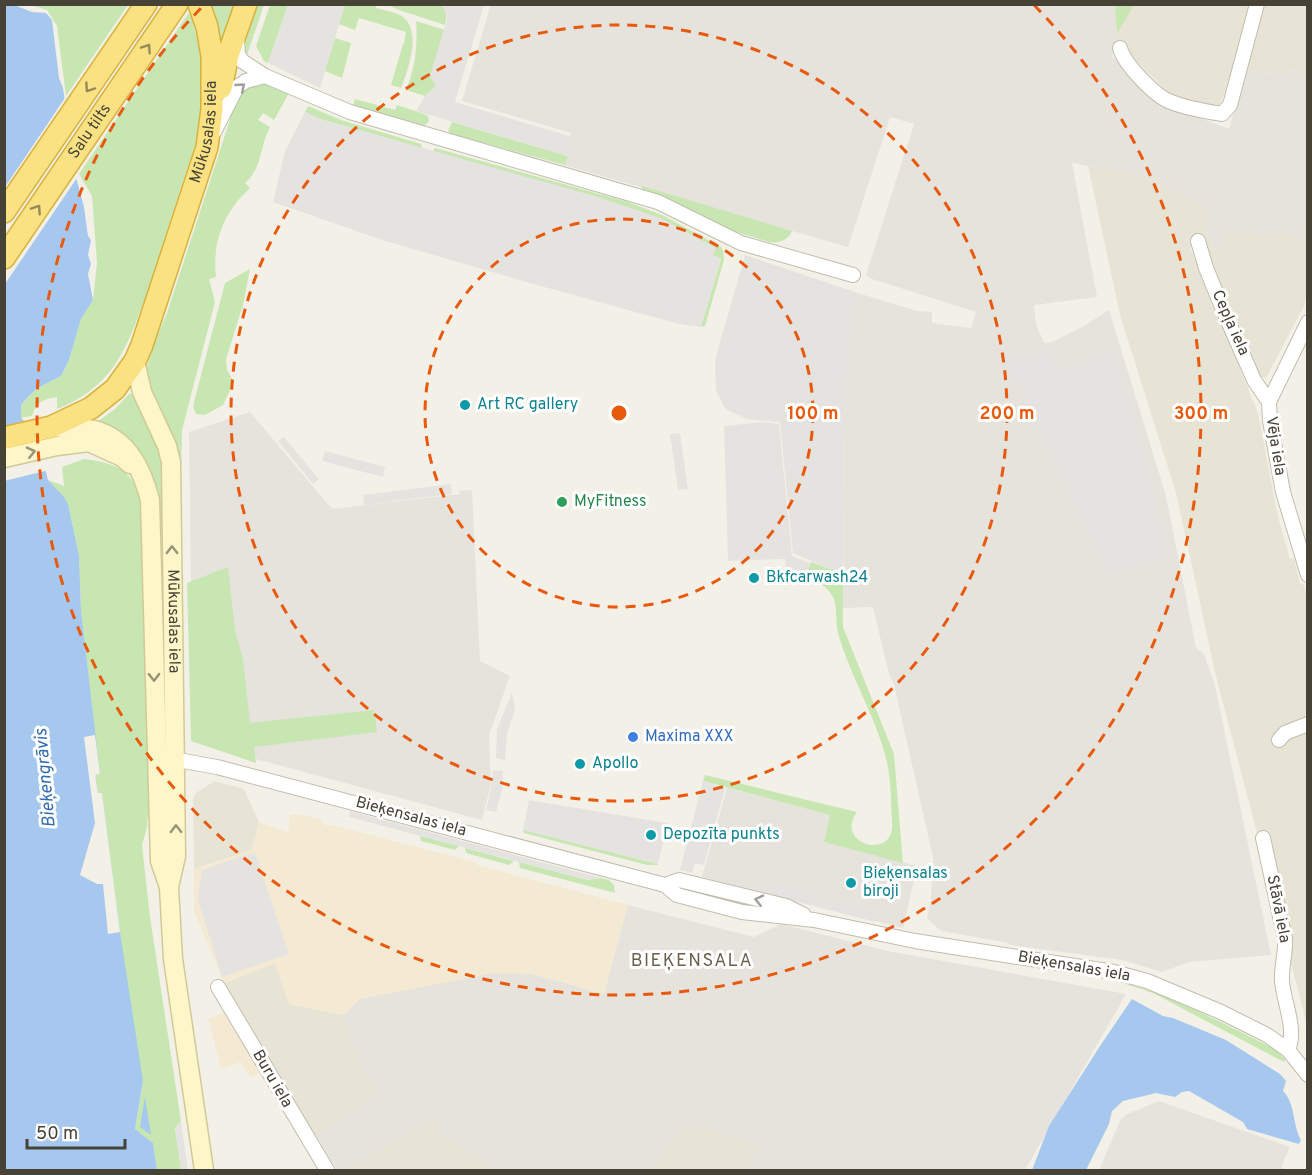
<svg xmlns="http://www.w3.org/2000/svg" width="1312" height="1175" font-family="Overpass,sans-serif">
  <rect width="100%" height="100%" fill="#f3f1e7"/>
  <path fill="#e7e4d6" d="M1134,5h173v69l-19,-4 -2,6 -52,-9 -15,40 -49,-12 -43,-43 -14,-2 4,-16z
    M1088,166l58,10 64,33 -6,31 9,2 -1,7 11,-6 3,-14 44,8 1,-6 36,8v55l-3,12 -38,72 -6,-2 -21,-47 -15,-35 -19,-52 -15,6 24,50 -4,3 9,17 39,95 20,104 12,42 4,-1 6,26h3l4,11v430l-91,-349 -40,-183 -56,-178z
    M214,781l30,8 15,33 -7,28 -58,19 -1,-71 3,-5z
    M275,963l14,41 55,11 14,45 20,34 -62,42 -21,-34 -3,1 -51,-86 -17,-34z
    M433,1119l9,15 53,36h-151z
    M687,1124l72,21 -14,25h-95z"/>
  <path fill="#f4ead3" d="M299,814l24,6v4l5,2 1,-2 115,30 33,9v2l151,40 -24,89 -73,-20 -170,25 -17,16 -55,-11 -14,-41 -51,20 -30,-72v-42l58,-19 7,-28 29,10 2,-17z
    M225,1011l36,62 -11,5 -9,-16 -20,7 -13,-50z"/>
  <path fill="#e6e2dc" d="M491,4l625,1 -1,5 2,24 -5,22 17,17 55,39 45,17 17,-60 39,7 2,-6 20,4v165l-35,-8 -1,6 -45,-8 -3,14 3,1 -1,8 -13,-2 1,-8 -9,-2 6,-31 -64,-33 -74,-13 25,134 -63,8 2,19 8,19 8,-1 32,-16 25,-16 57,186 30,152 8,6 11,32 56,269 -82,7 -27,10 -40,-12 -111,-15 -7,-3 -63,-11 -14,-13 4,-18 2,-43 -39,-172 -5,-11 -16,-67 -30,1 2,-188 6,-117 3,1 4,-11 59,18 15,1v11l39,5 5,-16 -104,-33 -6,-4 48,-151 -24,-7 -42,130 -284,-82 7,-32 -109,-32z
    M250,412l82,97 128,-15 -1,-3 13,-1 8,171 30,15 -21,59 2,49 -9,36 -289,-78 -4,-310z
    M727,788l104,27 -7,27 93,24 -14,62 -201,-51z
    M628,905l126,32 27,-13 107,27 238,43 -101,176h-281l15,-25 -72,-21 -37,46h-155l-53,-36 -9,-14 -89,50h-7l-21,-34 61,-42 -19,-34 -14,-45 16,-16 135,-26 36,1 73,20z
    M1159,1101l131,46 -9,20 5,3h-187l22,-51 6,-5z"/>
  <path fill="#c8e6b2" d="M30,5h98l-62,91 -9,-70 -10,-16z
    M210,5h28l-17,51z
    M254,5h10l-17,50c-8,-15 3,-35 7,-50z
    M270,5h18l-20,58 -4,-2 -8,-15z
    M345,5h30l1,3c8,2 20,4 27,9 19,15 5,53 -2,71l-10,-3 12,-41h1l2,-12 -47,-14 -4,12 -16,-6z
    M388,5h53c6,6 6,12 4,20l-46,-15z
    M1116,5h18l-17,29 -2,-24z
    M190,11c14,49 16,82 6,131 -14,41 -27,82 -40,122 -11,34 -22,72 -42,102 -14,20 -34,34 -57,43v-12c-13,2 -21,5 -25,19l-11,2v-13l6,-7 9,-9 25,-13 8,-16 12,-41 12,-19 4,-37 -5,-67 -13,-22z
    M416,21l29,9 -15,46 6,10 -11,10 -19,-6c9,-22 12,-44 10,-69z
    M335,38l16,5 -9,35 -17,-7z
    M262,82l27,11 -15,27 -11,-7 -5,7 12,7c-10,18 -8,43 -25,56l5,5c-26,24 -38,53 -34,89l-7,2 6,23 -33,128 -1,45 -13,-51 -18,-37 -3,-13v-7l4,-16 16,-38 71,-218 6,-7z
    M355,99l40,11 2,-5 27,9 4,2 1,5 -5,5h-4l-67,-20z
    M308,106l33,14 80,24 1,4 -102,-29 -15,-7z
    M452,122l116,34 -3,9 -114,-31 -3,-3z
    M435,148l193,54 34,13 59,32 2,4 1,9 -19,66 -4,1 20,-68 -8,-4 2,-7 -55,-30 -231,-60z
    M642,186l150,45c-4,9 -13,13 -23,11l-45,-14 -61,-32 -21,-7z
    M250,269l-7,36 -17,54 1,11 7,12 -11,23 -18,10 -9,-1 -3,-8 32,-123z
    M129,394h4l29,63 4,149h-5c-1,-37 3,-103 -12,-134l-56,-47 22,-16z
    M84,459c25,3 47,9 56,36l9,306 -2,26 -5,18 8,72 31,204 -6,7 6,42h-24l-4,-27 -18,-14 8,-48 -46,-197 -2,-149 -14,-125 -2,-55 -11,-51 -20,-24 16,6 -2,-19z
    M811,562l19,7 13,1v57l51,127 9,109 -79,-21 6,-27 -127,-34 2,-6 152,37c-24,32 39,50 35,10 -1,-21 -1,-44 -6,-64 -11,-43 -36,-82 -48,-125 -3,-11 0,-26 -5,-36 -6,-11 -15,-16 -26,-16v-9z
    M228,567l7,63 8,29 7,64 124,-13 3,22 -123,15 2,16 -65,-22 -4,-158z
    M523,830l135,34v1h-11l-123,-32z
    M420,836l39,10 -4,4 -34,-9z
    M465,848l49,13 -5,4 -43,-12z
    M519,862l69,18 13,-2 8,2 5,5 1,8 -95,-25z
    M1113,980l55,16 107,53 10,10 -1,3 -131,-69z"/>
  <path fill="#e4e3df" d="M288,5h57l-25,83 -52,-25z
    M441,5h43l-29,97 118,35 -5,19 -152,-45 9,-15 11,-10 -6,-10 17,-57v-5z
    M305,112l15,7 275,77 65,22 56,30 -3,7 8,3 -20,69 -22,-3 -160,-44 -137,-40 -109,-38 12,-51z
    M745,255l113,38 -4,11h-3l-6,117 -2,149 -13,-1 -37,-16 -13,-131 -33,-3 -18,-8 -4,-3 -9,-17 -1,-27 3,-15z
    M1051,348l12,23 50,-23 27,79 -3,4 12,39 18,88 -62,18 -4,-16 -79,-168 -23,-31 7,-4 20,2z
    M763,422l16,2 13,132 18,7 -3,9v9l-19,1 -3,-23 -57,2 -4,-135z
    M680,433l8,56 -10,1 -8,-56z
    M284,437l35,42 -6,5 -35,-43z
    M325,451l60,16 -2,10 -61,-16z
    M451,484l1,10 -88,11 -1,-10z
    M512,692l3,17 -8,25 -2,26 -9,-2 1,-28z
    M493,770l10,1 -1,19 -6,22 -10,-2 5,-22z
    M703,781l22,7 -21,77 -9,-2 -3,10 -12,-3z
    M529,800l139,23 -10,41 -135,-34z
    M350,811l251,67 -13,2 -126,-33 -113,-30z
    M255,852l34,102 -67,23 -24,-78 4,-29z
    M765,881l54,13 -1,4 60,15 -2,9 -114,-29z
    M181,1121l7,49h-7l-6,-42z"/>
  <path fill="#a6c8ee" d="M14,5l18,7 14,1 6,7 7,58 4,10 13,89 8,30 4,29 3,4 -3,15 3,9 -3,10 5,26 -12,19 -12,41 -8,16 -25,13 -9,9 -6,7v13l16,16 11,46 16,17 4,7 11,51 2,55 19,164 -5,1 3,18h4l18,139 23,149 -8,48 18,14 4,27h-152l-1,-1164z
    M1132,999l31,17 10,2 53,22 54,34 6,7 -3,10c13,13 9,33 18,49l-2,4 -52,-15 -4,-7 -54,-31 -7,1 -7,5 -19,-4 -33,8 -11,10 -3,13 -23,46h-54l17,-44 51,-80z
    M145,1097l6,38 -11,-8z"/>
  <path fill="#f3f1e7" d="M67,95l12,80 -74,109v-97z
    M28,420l12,13 9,37 -45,11 1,-55z
    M95,735l5,39 -5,1 3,18h4l18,139 -12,2 -5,-50h-6l-17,-9 15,-52 -11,-86z"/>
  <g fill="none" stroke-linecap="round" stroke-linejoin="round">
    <g stroke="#c1bdad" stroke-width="16">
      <path id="minor" d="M237,38l1,17 4,6 23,15 85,36 308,90 83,41 112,32
        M1120,48c4,16 36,49 51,54 17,7 34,9 51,12l8,-9 27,-101
        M214,132l23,-45 9,-6 19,-5
        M1198,241l8,27 18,44 30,68 15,22
        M1308,322l-39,80 1,19 13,71 25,83
        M1279,740l6,-7 23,-9
        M167,758l50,9 448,118 12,10 65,17 72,8 101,21 199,31 33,9 74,31 46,23 21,15 20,25
        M1263,838l22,101c1,14 -4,28 -3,42 2,23 15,48 6,69
        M665,885l14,-5 107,26 18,9
        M218,987l109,183"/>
    </g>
    <g stroke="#d2c998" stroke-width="21">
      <g id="secondary">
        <path id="s1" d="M135,361l7,31 25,54 4,16 5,394 -7,31 4,72 31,211"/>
        <path d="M51,427c14,1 30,0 43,3 34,9 48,39 56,70l10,361 9,26"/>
        <path d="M4,458l53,-12 32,-4 33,15 8,7"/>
      </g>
    </g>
    <g stroke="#d8b13d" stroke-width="24">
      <g id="trunk">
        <path d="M221,88l7,-33 18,-51"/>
        <path d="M4,212l142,-208"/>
        <path id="s2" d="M4,258l173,-254"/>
        <path id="s3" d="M4,438l47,-11 40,-19 24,-19 20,-28 7,-16 65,-198 5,-38v-53l-5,-29 -8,-23"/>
      </g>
    </g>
    <use href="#minor" stroke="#fff" stroke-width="14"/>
    <use href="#secondary" stroke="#fdf6c8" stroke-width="18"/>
    <use href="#trunk" stroke="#fae283" stroke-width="21"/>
  </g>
  <defs><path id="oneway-chevron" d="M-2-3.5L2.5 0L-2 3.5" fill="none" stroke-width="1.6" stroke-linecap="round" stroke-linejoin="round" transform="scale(1.5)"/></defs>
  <g stroke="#978a59">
    <use href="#oneway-chevron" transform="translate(147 48) rotate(-56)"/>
    <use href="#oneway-chevron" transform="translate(89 88) rotate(124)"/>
    <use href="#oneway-chevron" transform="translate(37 209) rotate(-56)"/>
  </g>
  <g stroke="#a2a09a">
    <use href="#oneway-chevron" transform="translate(241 87) rotate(-41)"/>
    <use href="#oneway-chevron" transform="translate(759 900) rotate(-167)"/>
  </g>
  <g stroke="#989378">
    <use href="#oneway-chevron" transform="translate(31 452) rotate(-13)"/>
    <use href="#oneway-chevron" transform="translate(172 550) rotate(-91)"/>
    <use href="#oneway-chevron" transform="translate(154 677) rotate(89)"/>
    <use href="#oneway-chevron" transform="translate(176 829) rotate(-91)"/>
  </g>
  <g fill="none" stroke="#e8590c" stroke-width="3" stroke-dasharray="10 8">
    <circle cx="619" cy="413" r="194"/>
    <circle cx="619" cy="413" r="388"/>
    <path d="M1034 5A582 582 0 1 1 204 5"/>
  </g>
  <g fill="#0f9aa8" stroke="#fff" stroke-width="2">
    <circle cx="465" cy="405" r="6"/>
    <circle cx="754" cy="578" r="6"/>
    <circle cx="580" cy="764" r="6"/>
    <circle cx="651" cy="835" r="6"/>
    <circle cx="851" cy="883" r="6"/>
  </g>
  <circle fill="#2e9e5b" stroke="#fff" stroke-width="2" cx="562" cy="502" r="6"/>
  <circle fill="#3f7fe0" stroke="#fff" stroke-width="2" cx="633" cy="737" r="6"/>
  <g text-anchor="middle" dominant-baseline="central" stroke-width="6" stroke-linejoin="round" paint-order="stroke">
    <g font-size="16" fill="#464236" stroke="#fff">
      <text stroke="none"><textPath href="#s2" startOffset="153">Salu tilts</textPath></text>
      <text stroke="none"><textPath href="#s3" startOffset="398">Mūkusalas iela</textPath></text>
      <text transform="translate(1230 323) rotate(66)">Cepļa iela</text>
      <text transform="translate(1275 446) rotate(81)">Vēja iela</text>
      <text stroke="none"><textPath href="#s1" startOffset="267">Mūkusalas iela</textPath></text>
      <text transform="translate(411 817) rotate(15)">Bieķensalas iela</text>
      <text transform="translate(1278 909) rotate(79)">Stāvā iela</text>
      <text transform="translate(1074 967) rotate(10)">Bieķensalas iela</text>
      <text transform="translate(272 1079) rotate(60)">Buru iela</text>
    </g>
    <g font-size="16" fill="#0d838f" stroke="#fff" text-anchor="start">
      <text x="477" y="405">Art RC gallery</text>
      <text x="766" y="578">Bkfcarwash24</text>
      <text x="592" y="764">Apollo</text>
      <text x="663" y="835">Depozīta punkts</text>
      <text x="863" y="874">Bieķensalas<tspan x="863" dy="18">biroji</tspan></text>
    </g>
    <g font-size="16" fill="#27864d" stroke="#fff" text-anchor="start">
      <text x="574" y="502">MyFitness</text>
    </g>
    <g font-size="16" fill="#366cbe" stroke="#fff" text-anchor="start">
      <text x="645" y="737">Maxima XXX</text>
    </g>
    <g font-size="18" font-style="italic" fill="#336caf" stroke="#fff">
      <text transform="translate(46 778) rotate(-95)">Bieķengrāvis</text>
    </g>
    <g font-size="18" letter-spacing="1.5" fill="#69614e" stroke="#fff">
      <text x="692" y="961">BIEĶENSALA</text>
    </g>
  </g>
  <circle cx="619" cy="413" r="9" fill="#e8590c" stroke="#fff" stroke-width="3"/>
  <g font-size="18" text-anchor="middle" font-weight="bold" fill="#e8590c" stroke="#fff" stroke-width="6" stroke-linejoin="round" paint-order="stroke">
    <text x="813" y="419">100 m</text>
    <text x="1007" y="419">200 m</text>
    <text x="1201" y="419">300 m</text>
  </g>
  <rect width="1312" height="1175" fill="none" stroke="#464236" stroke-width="12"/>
  <path d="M27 1139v9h98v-9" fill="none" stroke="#464236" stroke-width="3"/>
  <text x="36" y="1139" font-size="18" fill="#464236" stroke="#ffffff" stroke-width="4.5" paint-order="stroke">50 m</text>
</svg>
